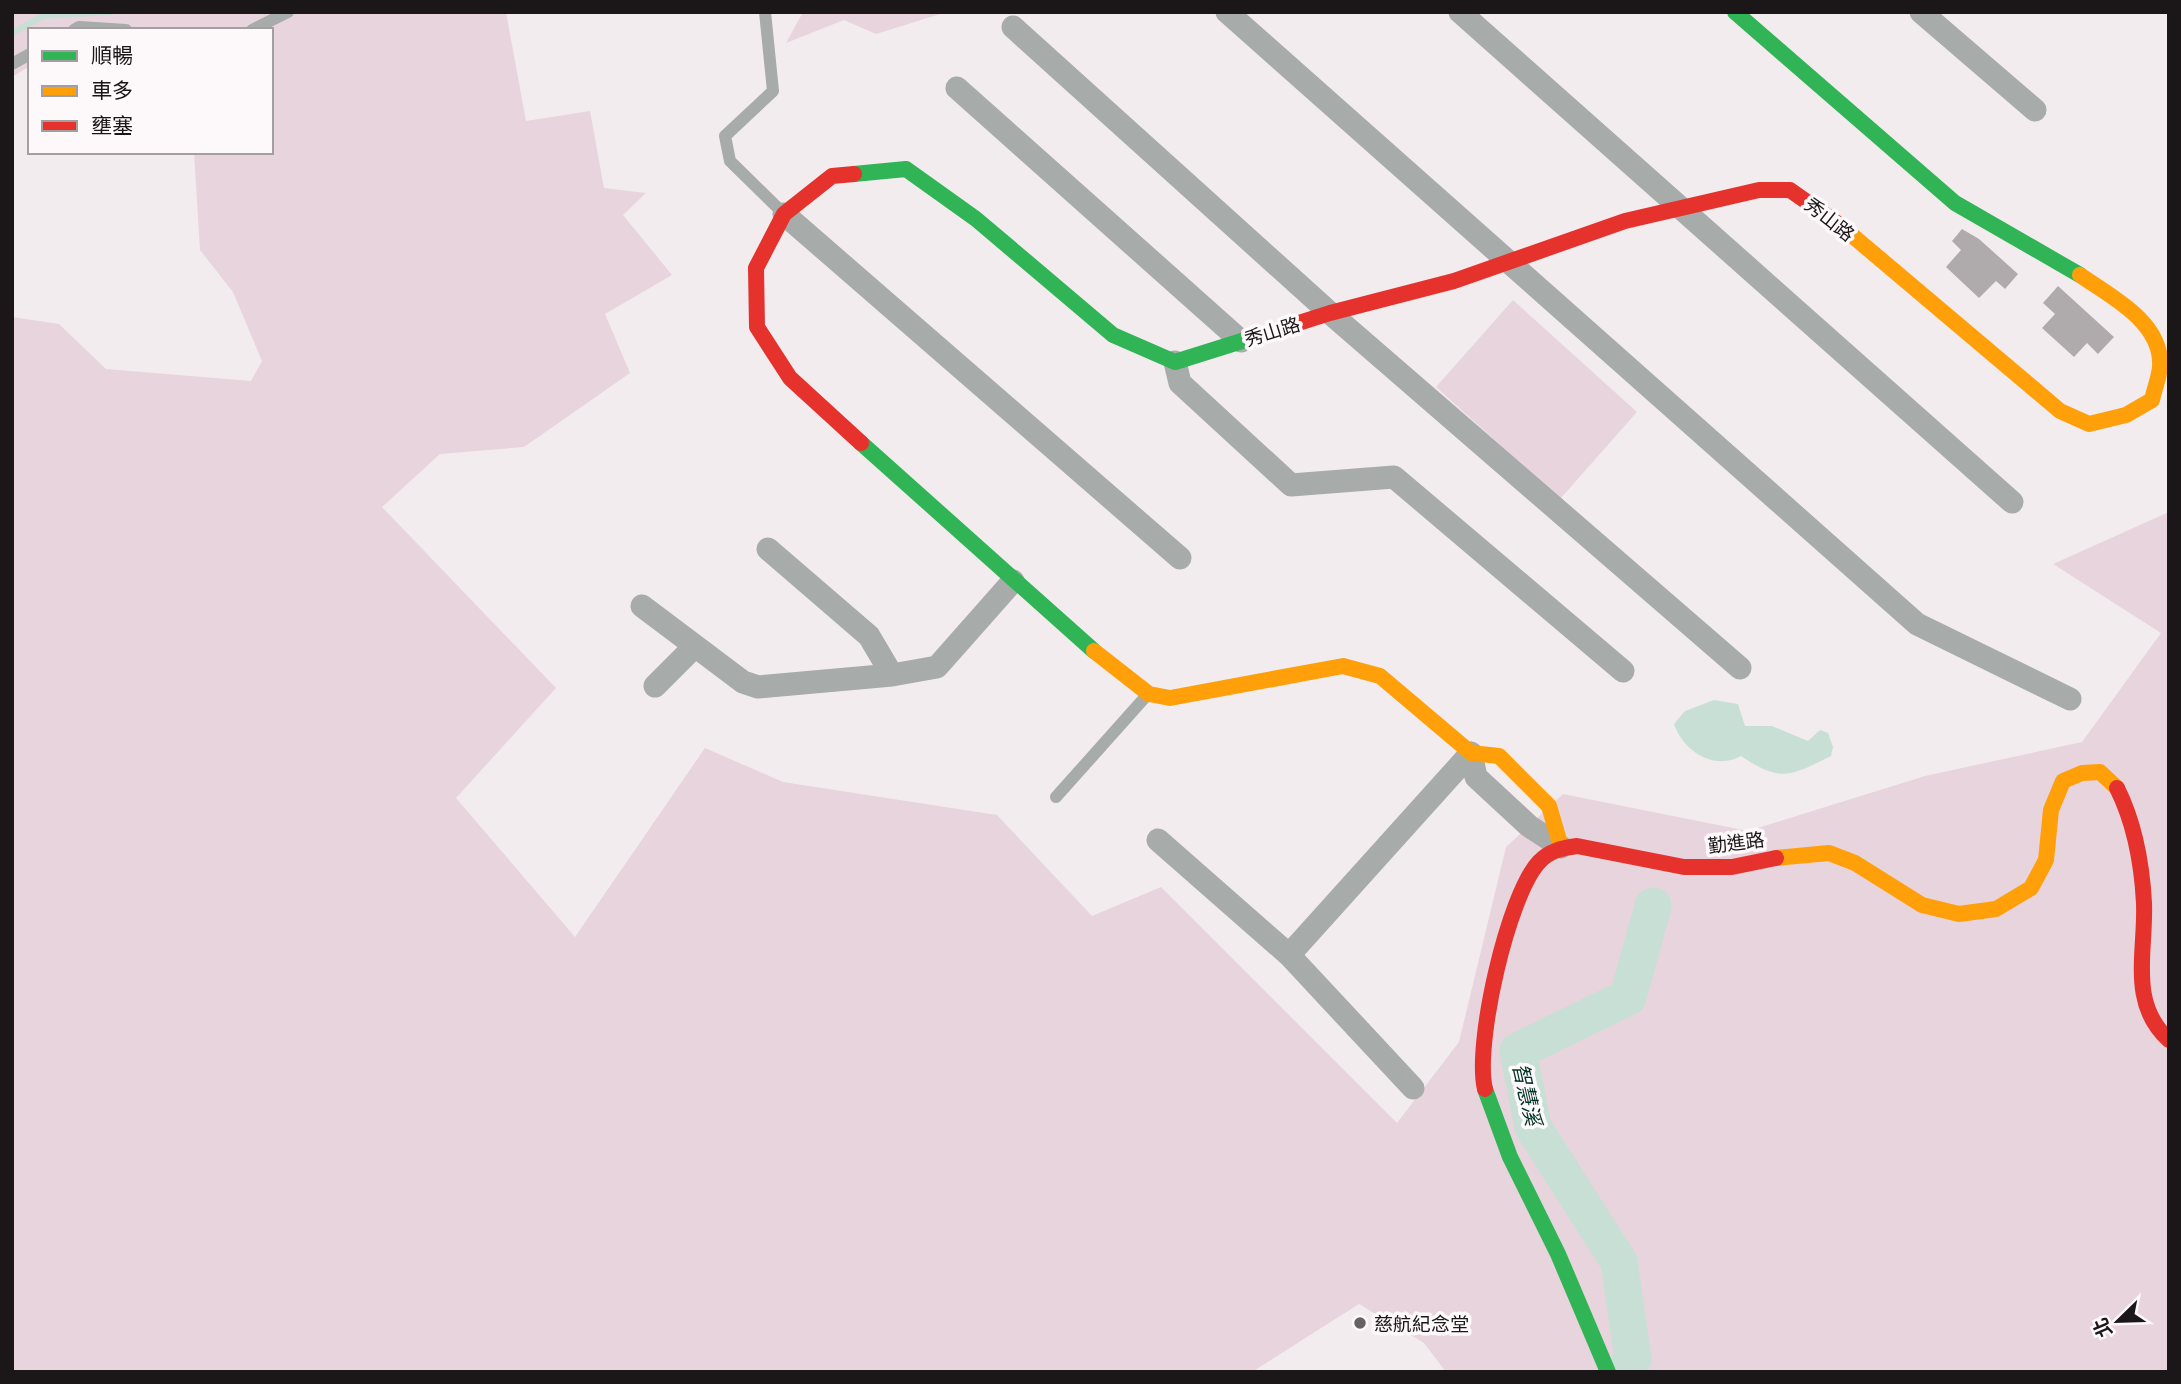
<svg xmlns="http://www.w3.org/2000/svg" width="2181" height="1384" font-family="Barlow,'Noto Sans TC',sans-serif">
  <rect width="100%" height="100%" fill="#f2ecef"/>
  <path fill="#e8d4dd" d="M12,12h494l20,109 64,-10 14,77 42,5 -23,22 49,60 -67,39 25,59 -106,74 -84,7 -58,53 174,181 -100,110 119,139 130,-189 78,34 214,33 95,101 69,-29 236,236 62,-81 47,-195 57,-53 185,37 177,-55 157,-34 79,-109 -108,-69 116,-52v860h-723l-22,-29 -65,-39 -107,68h-1240v-1055l47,7 47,45 145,12 11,-20 -29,-69 -33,-42 -6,-98h77v-122h-241v36l-18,11z
    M803,12h144l-71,22 -32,-14 -58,23z
    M1513,300l124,112 -77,87 -124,-112z"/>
  <path fill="#c8dfd5" d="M1714,700l24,4 7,22h27l36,15 12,-11 8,3 5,14 -2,9c-41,20 -50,27 -90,0 -27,15 -58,-5 -67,-32l11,-13z"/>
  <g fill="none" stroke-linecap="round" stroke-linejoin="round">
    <path stroke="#c8dfd5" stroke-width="6" d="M12,33l31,-17 68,-4"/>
    <path stroke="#c8dfd5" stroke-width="37" d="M1625,1369l8,-10 -14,-97 -86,-135 -15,-76 110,-54 25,-91"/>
  </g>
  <path fill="#afabad" d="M1962,229l17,10 39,35 -13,15 -9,-8 -17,17 -33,-31 15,-17 -9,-9z
    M2058,286l56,51 -16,17 -11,-11 -13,14 -32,-29 13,-14 -12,-11z"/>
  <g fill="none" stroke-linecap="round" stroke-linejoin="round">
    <path stroke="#a7aba9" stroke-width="12" d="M765,12l8,79 -48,45 5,25 54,53
      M74,30l5,-3 47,3
      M252,30l36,-18
      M12,64l18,-10
      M1056,797l92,-103"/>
    <path stroke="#a7aba9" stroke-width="23" d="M1227,12l690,612 153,75
      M1460,12l552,490
      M1921,12l114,98
      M1013,27l317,286 410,355
      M957,88l284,253
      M784,214l396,344
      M1175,362l5,21 111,102 103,-8 229,194
      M768,549l101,87 23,39
      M642,606l101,76 15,5 134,-12 45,-8 76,-86
      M655,686l40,-40
      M1471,753l5,24 53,49 32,21
      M1158,840l131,115 124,133
      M1289,955l182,-202"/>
    <path stroke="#30b455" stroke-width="16" d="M1735,12l220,191 125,72
      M854,174l52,-5 70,50 137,116 62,27 86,-27
      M861,443l233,208
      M1485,1089l25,68 48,97 50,118"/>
    <path stroke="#ff9f0a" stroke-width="16" d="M1841,226l219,185 29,13 37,-9 26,-15c2,-10 7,-22 8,-33 3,-45 -49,-70 -80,-92
      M1094,651l55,43 21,4 173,-32 37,10 91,77 28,3 50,50 12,41
      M1776,858l53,-5 26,10 67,42 37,9 37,-5 35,-21 15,-28 5,-50 12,-29 19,-8 18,-1 17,16"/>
    <path stroke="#e5322d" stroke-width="16" d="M854,174l-22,2 -48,38 -28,54 1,59 33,51 71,65
      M1261,335l69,-22 124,-32 171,-60 134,-31h31l51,36
      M2117,788c17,34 25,77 27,115 2,49 -16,100 25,137
      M1485,1089c-11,-44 23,-194 54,-227 10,-11 23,-14 38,-16l107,21h48l44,-9"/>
  </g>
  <circle fill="#666264" stroke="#fdf9fb" stroke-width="2.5" cx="1360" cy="1323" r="7"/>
  <g text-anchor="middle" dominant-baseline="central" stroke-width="7" stroke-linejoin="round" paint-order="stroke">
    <g font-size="19" fill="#1b1719" stroke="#fdf9fb">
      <text transform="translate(1830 219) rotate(38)">秀山路</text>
      <text transform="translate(1272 331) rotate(-17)">秀山路</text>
      <text transform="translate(1736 842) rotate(-7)">勤進路</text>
    </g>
    <g font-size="19" fill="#1b1719" stroke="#fdf9fb" text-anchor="start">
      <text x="1374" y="1323">慈航紀念堂</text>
    </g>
    <g font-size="21" font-style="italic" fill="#003324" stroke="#fdf9fb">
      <text transform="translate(1528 1094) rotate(77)">智慧溪</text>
    </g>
  </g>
  <rect width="2181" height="1384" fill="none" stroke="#1b1719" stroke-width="28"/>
  <rect x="28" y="28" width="245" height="126" fill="#fdf9fb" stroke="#a39fa1" stroke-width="2"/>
  <rect x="42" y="51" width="35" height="10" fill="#30b455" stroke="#a39fa1" stroke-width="2"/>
  <text x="91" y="63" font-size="21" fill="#1b1719">順暢</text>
  <rect x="42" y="86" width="35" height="10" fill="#ff9f0a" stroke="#a39fa1" stroke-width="2"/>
  <text x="91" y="98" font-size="21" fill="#1b1719">車多</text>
  <rect x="42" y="121" width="35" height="10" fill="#e5322d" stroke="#a39fa1" stroke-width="2"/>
  <text x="91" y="133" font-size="21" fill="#1b1719">壅塞</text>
  <g transform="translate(2118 1321) rotate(247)" stroke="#fdf9fb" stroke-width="5" paint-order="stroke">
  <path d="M0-5L12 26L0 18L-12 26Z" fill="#1b1719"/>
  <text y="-10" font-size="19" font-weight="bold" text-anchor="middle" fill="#1b1719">北</text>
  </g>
</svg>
